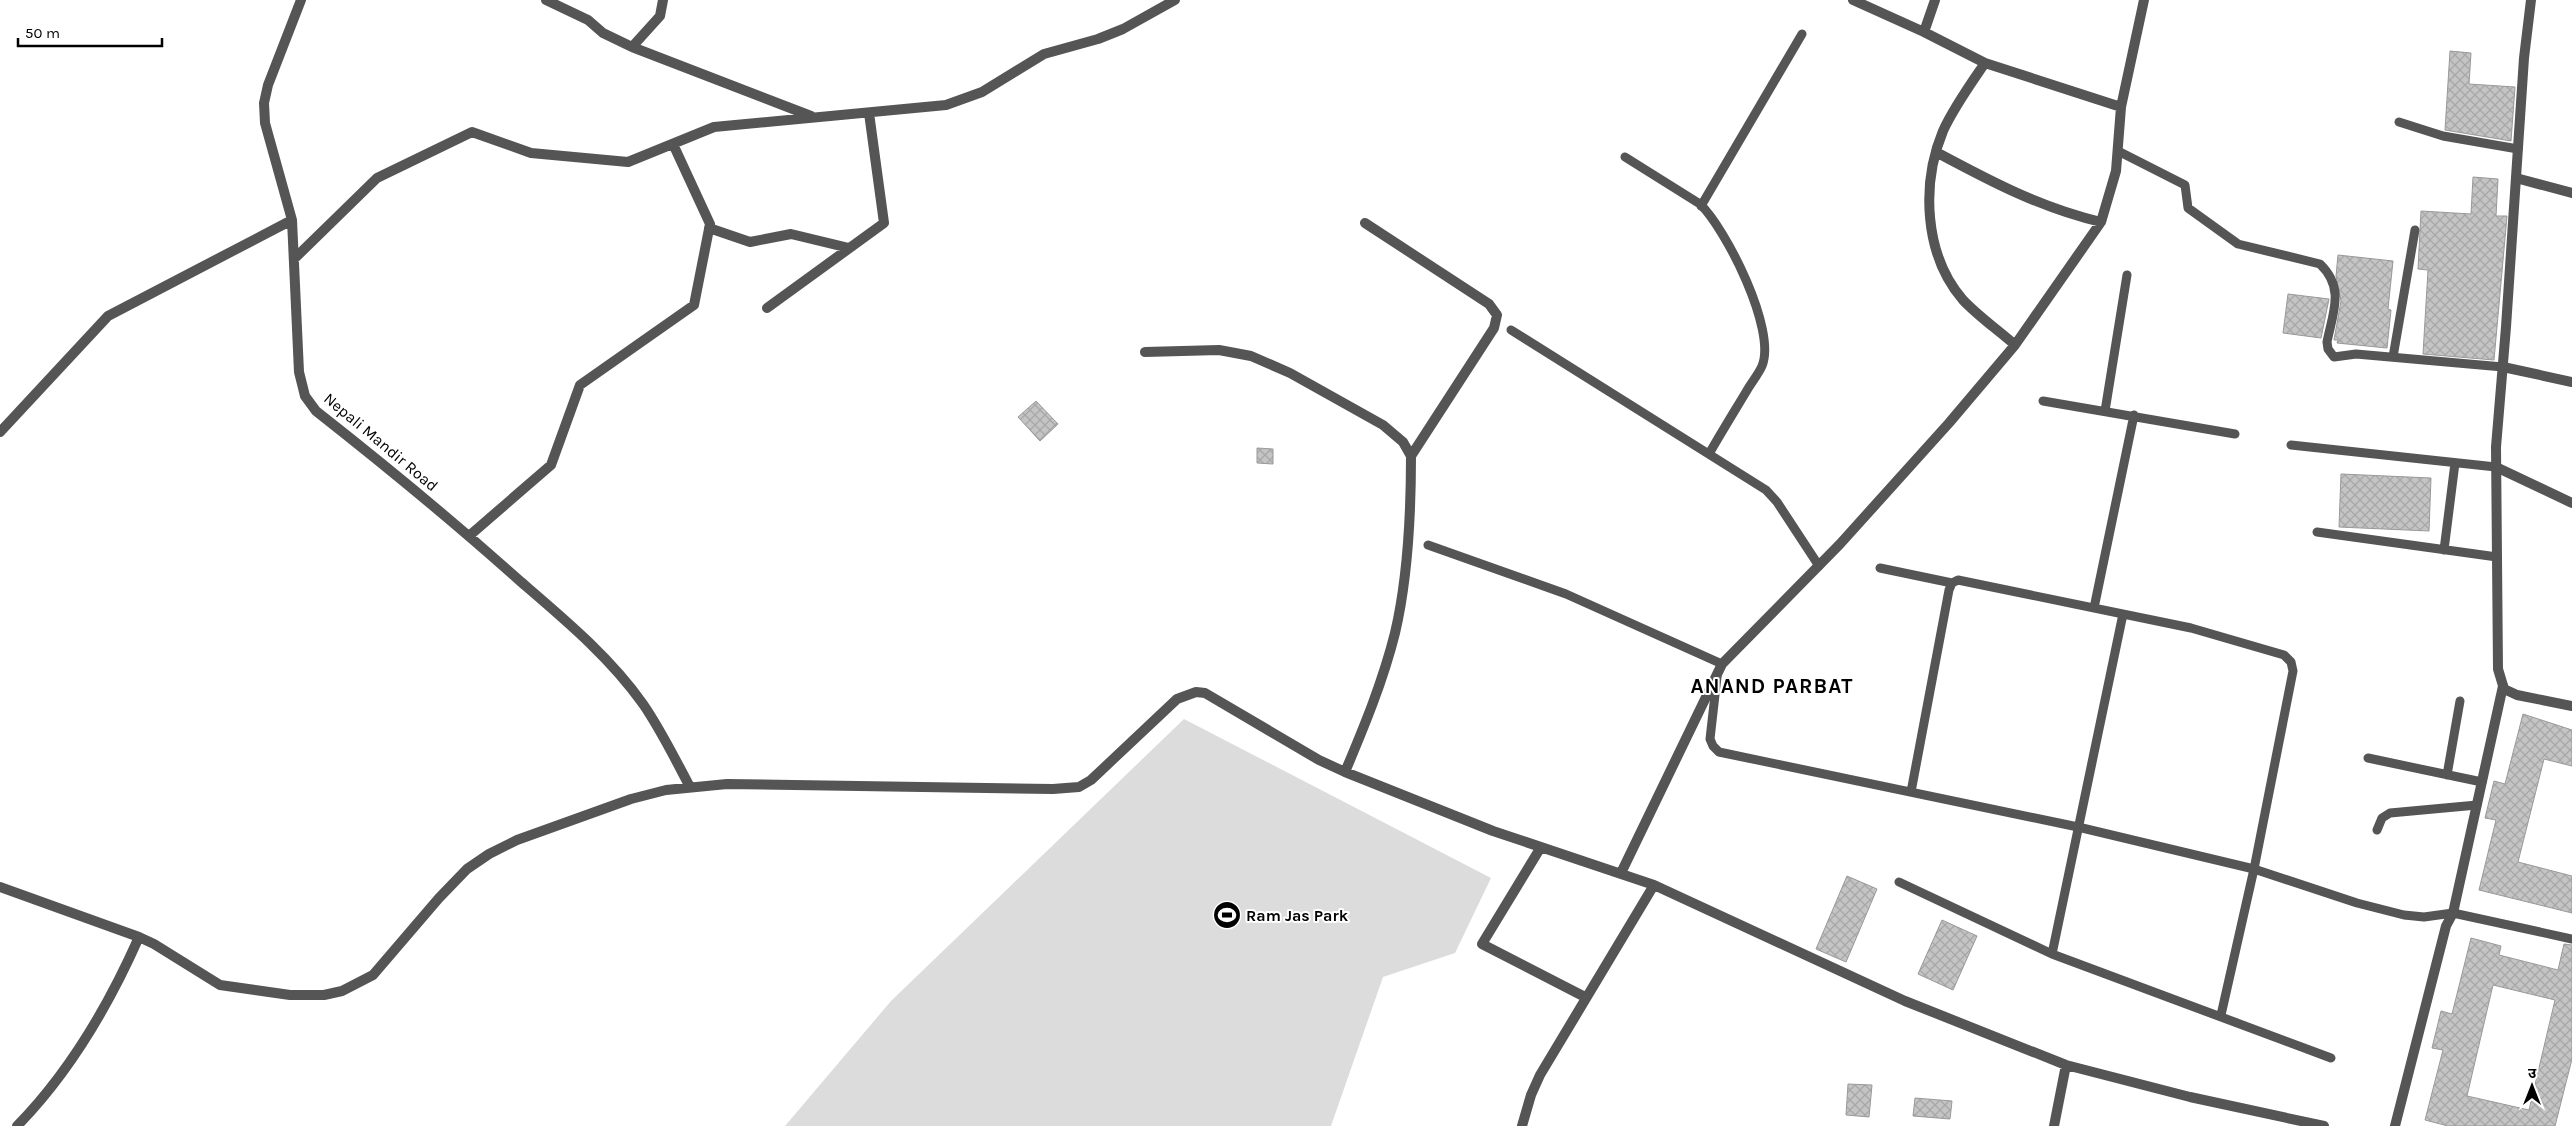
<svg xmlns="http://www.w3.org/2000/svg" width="2572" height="1126" font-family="Karla,'Noto Sans Devanagari',sans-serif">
  <defs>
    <pattern id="building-cross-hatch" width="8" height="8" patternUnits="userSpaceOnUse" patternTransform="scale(1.25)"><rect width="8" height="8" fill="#c4c4c4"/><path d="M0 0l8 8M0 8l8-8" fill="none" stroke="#a7a7a7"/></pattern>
  </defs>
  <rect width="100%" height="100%" fill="#fff"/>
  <path fill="#dcdcdc" d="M1184,719l307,159 -36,75 -72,24 -52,149h-546l106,-125z"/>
  <path fill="url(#building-cross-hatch)" stroke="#999" fill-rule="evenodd" d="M2450,51l21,2 -2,31 46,3 -4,54 -66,-11z
    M2473,177l25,2 -2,37h11l-13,144 -71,-6 5,-84 -10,-1 3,-58 50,3z
    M2338,255l55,6 -5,48 3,1 -4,38 -50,-5 1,-3h-4l7,-39 -5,-25z
    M2288,294l41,5 -8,39 -38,-5z
    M1036,401l22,23 -18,17 -22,-24z
    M1257,448l16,1v15l-16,-1z
    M2341,474l90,4 -2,53 -90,-4z
    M2523,714l49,16v36l-28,-7 -26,103 54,14v37l-93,-23 17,-70 -11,-2 9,-37 11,3z
    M1847,876l30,13 -31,73 -30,-13z
    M1942,920l35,16 -24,54 -35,-16z
    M2471,938l30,8 -2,9 59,15 6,-26 8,1v114l-17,67h-107l-23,-6 18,-70 -11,-2 9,-37 11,3zM2493,985l62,15 -26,110 -62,-14z
    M1848,1084l24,1 -3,32 -23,-2z
    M1915,1098l37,3 -2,18 -37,-3z"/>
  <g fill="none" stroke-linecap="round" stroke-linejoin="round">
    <path stroke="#555" stroke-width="9" d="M2399,122l44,14 75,13
      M2118,151l67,34 3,23 50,36 82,20c25,24 13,48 7,78l1,7 6,8 22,-3 147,13
      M1625,157l75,47c26,25 77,126 62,162 -4,9 -11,17 -16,26 -12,20 -25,41 -37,62
      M1701,206l101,-172
      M1511,330l255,160 11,12 42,64
      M2393,357l22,-127
      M2043,401l192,33
      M2105,411l22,-136
      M2291,445l205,22
      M2317,532l180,25
      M1428,545l138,49 156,70
      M2444,550l11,-87
      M1880,568l72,15
      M2094,608l40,-193
      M2123,614l-71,340 279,104
      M1717,677l-7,62 3,7 6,6 359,75 176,42 103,34 47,12 20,2 29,-4 119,26
      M2368,758l114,24
      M2447,775l13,-74
      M1911,792l38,-202 3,-7 6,-3 233,48 93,27 7,7 2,9 -39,198 -33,146
      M2377,830l5,-12 8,-5 87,-8
      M1899,882l153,72"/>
    <path stroke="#555" stroke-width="10" d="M301,0l-33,85 -4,18 1,20 27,97 7,152 6,24 11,15c70,55 138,111 204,170 43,37 90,76 123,123 18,26 32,55 47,83
      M546,0l42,20 15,13 29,14 179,69
      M1853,0l71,32 61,31 136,44
      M1924,32l11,-32
      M632,47l28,-31 3,-16
      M1985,63c-15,22 -31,44 -42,68 -22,53 -19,124 20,169 15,16 35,30 52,45
      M1936,152c54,29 105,56 165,70
      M2516,178l56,15
      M1365,223l124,81 8,11 -3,13 -83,128
      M709,228l41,14 41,-8 58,14
      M294,259l83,-81 95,-46 59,21 97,9 86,-35 232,-22 36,-13 62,-38 54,-15 25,-10 52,-29
      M767,308l117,-85 -15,-110
      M1145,352l74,-2 32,6 39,17 93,52 20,17 8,14c0,56 -3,122 -16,177 -12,48 -31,94 -50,139
      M2503,367l69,15
      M0,432l108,-116 184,-96
      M2496,467l76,36
      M469,536l82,-71 29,-80 114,-80 16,-81 -37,-80
      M1541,847l-59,97 103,53
      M1621,873l101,-209 118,-120 109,-121 66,-78 86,-123 15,-51 5,-64 23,-107
      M0,887l139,50
      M17,1126c53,-54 91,-119 122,-189l15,7 66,41 70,10h34l18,-4 31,-16 66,-77 28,-29 22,-15 28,-14 114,-41 35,-9 61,-6 326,5 26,-2 12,-7 86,-81 19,-7 9,1 114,67 26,12 148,59 161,54 251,116 161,64 124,32 134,29
      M1522,1126l9,-31 9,-20 114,-190
      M2054,1126l12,-61
      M2395,1126l51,-200 7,-13 50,-227"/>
    <path stroke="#555" stroke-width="10" d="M2531,0l-7,58 -18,269 -10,120 2,222 6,20 13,6 55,11"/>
  </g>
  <defs>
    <g id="stadium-disc" transform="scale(1.4375)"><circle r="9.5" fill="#000" stroke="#fff"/><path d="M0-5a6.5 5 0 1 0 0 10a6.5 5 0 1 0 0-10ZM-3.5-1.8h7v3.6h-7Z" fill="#fff"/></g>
  </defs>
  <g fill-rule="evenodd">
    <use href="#stadium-disc" x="1227" y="915"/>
  </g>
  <g text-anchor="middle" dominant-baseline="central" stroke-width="4" stroke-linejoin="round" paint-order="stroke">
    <g font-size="16" fill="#000" stroke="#fff">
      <text transform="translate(381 442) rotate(40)">Nepali Mandir Road</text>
    </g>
    <g font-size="16" font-weight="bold" fill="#000" stroke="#fff" text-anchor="start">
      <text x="1246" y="915">Ram Jas Park</text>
    </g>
    <g font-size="21" font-weight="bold" letter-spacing="1" fill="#000" stroke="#fff">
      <text x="1772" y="686">ANAND PARBAT</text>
    </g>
  </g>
  <g transform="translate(2532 1086)" stroke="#ffffff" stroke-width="4" paint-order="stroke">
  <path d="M0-4L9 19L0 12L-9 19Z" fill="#000000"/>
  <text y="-8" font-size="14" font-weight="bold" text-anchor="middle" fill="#000000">उ</text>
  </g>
  <path d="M18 38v8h144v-8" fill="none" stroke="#000000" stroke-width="2.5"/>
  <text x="25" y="38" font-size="15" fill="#000000" stroke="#ffffff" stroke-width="4" paint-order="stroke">50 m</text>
</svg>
